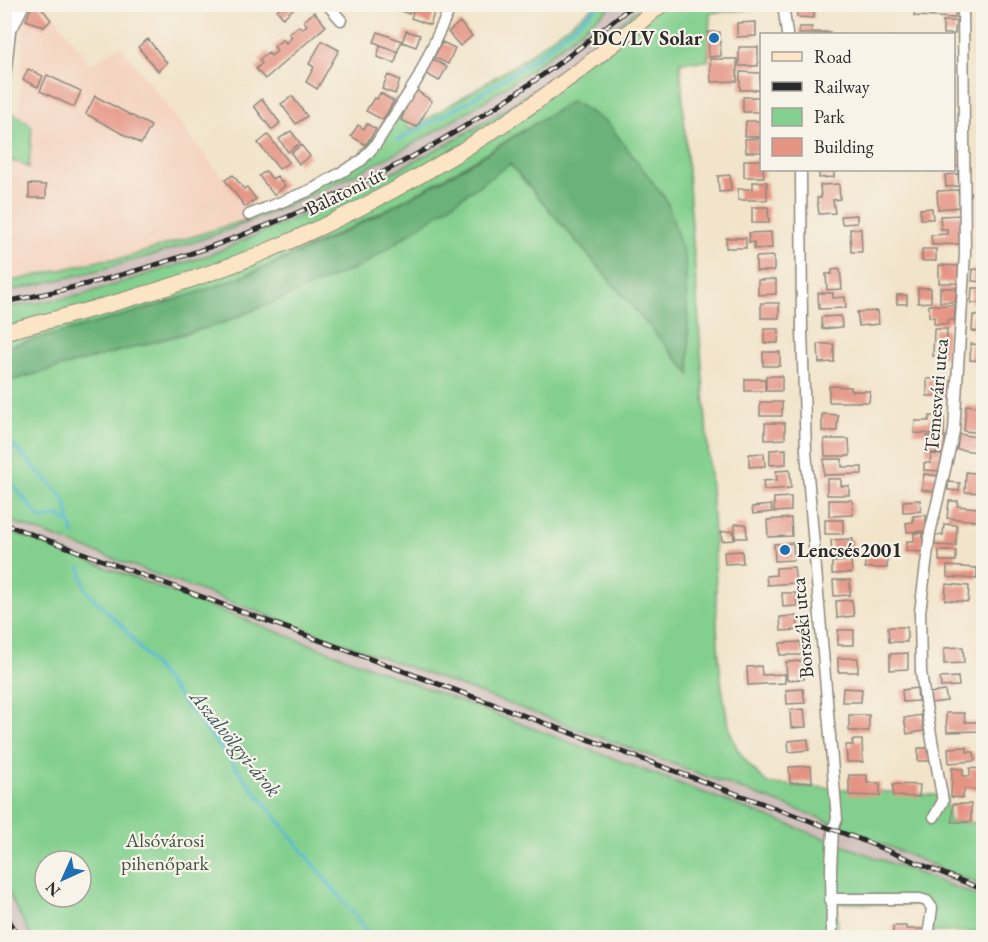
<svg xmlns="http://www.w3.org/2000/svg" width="988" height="942" font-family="'EB Garamond',serif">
  <rect width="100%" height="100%" fill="#f7f3e8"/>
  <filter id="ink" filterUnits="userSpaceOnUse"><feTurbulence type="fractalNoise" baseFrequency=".0167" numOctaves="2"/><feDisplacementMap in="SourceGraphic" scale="12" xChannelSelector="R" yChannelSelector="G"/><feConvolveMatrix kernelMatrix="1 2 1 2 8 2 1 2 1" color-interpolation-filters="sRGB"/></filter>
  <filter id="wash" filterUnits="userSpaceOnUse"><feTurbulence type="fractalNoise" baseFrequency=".008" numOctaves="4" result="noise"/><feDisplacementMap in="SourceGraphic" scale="24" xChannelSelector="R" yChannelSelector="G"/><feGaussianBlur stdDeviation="1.35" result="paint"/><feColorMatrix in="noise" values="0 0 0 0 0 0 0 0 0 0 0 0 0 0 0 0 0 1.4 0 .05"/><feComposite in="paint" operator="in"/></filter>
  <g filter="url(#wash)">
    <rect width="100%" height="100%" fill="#f2e4cb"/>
    <path fill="#f4d3c0" d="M29,5h17l44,59 30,-19 125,162 4,11 -125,40 -21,2 -98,23 1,-122 12,1 11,5 3,-41 -13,-8 5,-104z"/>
    <path fill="#d0c0bc" d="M613,5h30l-100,78 -48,33 -44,26 -118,60 -124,53 -131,41 -73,12v-16l115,-28 51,-15 80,-28 100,-45 108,-60 60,-38z
      M4,519l816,299 163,68v12l-978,-369z
      M4,886l27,51h-17l-9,-17z"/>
    <path fill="#83d08e" stroke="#577e5c" stroke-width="1.5" fill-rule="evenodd" d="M596,5h17c-30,24 -61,49 -93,72 -82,58 -174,105 -267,143 -80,33 -165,54 -248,72l-1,-9 99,-23 21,-2 125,-39 -3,-7 1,-3c40,-12 89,-27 118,-60 13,-15 21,-34 31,-51l14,32 107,-66z
      M643,5h149l1,1 -83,7 -2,48 -28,1c11,152 22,303 33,455 5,68 0,147 17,213 5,22 22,40 39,54l177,12 3,26 34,1v63l-163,-68 -815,-299v-137l215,-58 144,-60 146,-100 180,209 -166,-243c-106,67 -220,126 -339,168 -59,20 -120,34 -180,49v-39l73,-12 131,-41 124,-53 118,-60 44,-26 48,-33z
      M5,107l27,19 -3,42 -11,-6 -12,-1 -1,99z
      M4,529l979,369v34h-57v-22l-3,-5 -86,-2 1,35 -807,-1 -26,-51zM45,861h36v36h-36z"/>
    <path fill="#6ab279" stroke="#4a6e52" stroke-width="1.5" d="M572,101l36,22 59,78 18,58 5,115 -180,-210 -145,100 -145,60 -215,58v-35c107,-27 209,-54 310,-101 53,-26 106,-53 156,-83 34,-20 67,-42 101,-62z"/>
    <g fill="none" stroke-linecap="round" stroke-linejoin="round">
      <path stroke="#55b9d4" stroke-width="3" d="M398,140l73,-40 63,-41 67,-55
        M4,436l49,50 12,14 8,34
        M4,474l37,45 18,-3 11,7
        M80,567l5,21 5,7 33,32 250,311"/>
    </g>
    <g id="blocks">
      <path fill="#e59383" d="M284,4h15l-16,14 -6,-8z
        M390,4h18l4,2 -3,8 -20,-7z
        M797,4h17v14l-17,-1z
        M915,4h21v5h6v-5h14l-1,14 -41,-2z
        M32,5h7l12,15 -7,7 -18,-7z
        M415,6l19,7 -4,12 -19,-7z
        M314,12l12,14 -61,53 -9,-10 6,-6 -3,-3 9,-8 3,4 6,-5 -3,-4 9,-8 3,4 6,-6 -3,-3 10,-8 3,3 5,-4 -3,-4z
        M943,21h13l-1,13h-12z
        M460,22l12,14 -12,10 -12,-14z
        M756,22v14l-19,1v-14z
        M799,27h13l-1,5h19v2h-31z
        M406,31l14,4 -4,12 -14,-5z
        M378,32l24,9 -5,11 -23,-10z
        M708,32h12l1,24 -12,1z
        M148,39l19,24 -9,8 -20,-24z
        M322,41l17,9 -22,39 -11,-7 8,-15 -5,-3z
        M442,42l13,6 -7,16 -14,-7z
        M380,46l18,6 -3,11 -18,-6z
        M739,47h19v19h-19z
        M433,59l14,8 -8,14 -14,-8z
        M710,59h27v22l-26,1z
        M28,69l15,7 -5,11 -15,-7z
        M740,72l20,1v17h-20z
        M47,75l34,16 -7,16 -34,-16z
        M388,75l12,5 -5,14 -13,-5z
        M414,89l18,12 -15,26 -16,-7z
        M380,93l14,8 -11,19 -17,-9 8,-13 3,1z
        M95,96l56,30 -10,18 -55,-30z
        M292,96l15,20 -11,8 -15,-20z
        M743,97h18v15h-18z
        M262,99l18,24 -8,7 -18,-24z
        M746,121h16v16l-17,-1z
        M367,124l9,5 -10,16 -15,-9 7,-11 6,4z
        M291,131l9,12 -12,9 -9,-13z
        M268,135l21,27 -10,7 -21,-26z
        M762,138v14h-16l-1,-13z
        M301,145l9,11 -11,8 -8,-11z
        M954,150h6l1,16 -7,1z
        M744,160h18l2,17h-20z
        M819,170h15v7l-15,1z
        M266,171l6,8 5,-3 8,10 -11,9 -15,-19z
        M958,174l1,12 -13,1 -1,-12z
        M233,175l11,14 3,-2 9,12 -11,8 -20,-27z
        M730,175l1,16 -12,1 -1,-16z
        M753,182h14v18h-29v-11h15z
        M29,184l17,1v13h-17z
        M839,184l1,15 -7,1 2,13 -16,1 -2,-16h4l-1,-13z
        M958,190l2,17 -22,2 -1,-18z
        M752,207h16l1,16h-17z
        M932,208l1,11h-12l-1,-10z
        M857,215v8l-15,1 -1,-8z
        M962,215l1,29 -31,1 -1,-10 16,-1v-5h-6l-1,-13z
        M850,229h11l1,23h-11z
        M771,232l1,16 -18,1v-7l-5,1v-10z
        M726,238h20v10h-20z
        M922,249h14v12h-14z
        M774,256v15h-18v-14z
        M939,265l20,1 -1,17h-19z
        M840,269l2,20 -15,1 -1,-16h6v-4z
        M973,269l11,1v12l-12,-1z
        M776,279v15l-18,1v-15z
        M918,288h13v14l-13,1z
        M940,288h16v14h-16z
        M972,288h12v15h-13z
        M818,293h15v5l12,-1 1,11 -27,1z
        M897,295h10v9h-10z
        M761,303h18v15h-18z
        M929,305h26v15h-7v4h-14v-7h-5z
        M877,311l2,13 -20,2 -2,-14z
        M973,315l11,1v16l-12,-1z
        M841,316l1,11 -20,2 -1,-12z
        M764,329h15l-1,14h-14z
        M934,329h13l-1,28 -13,-1z
        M818,344h16v18l-15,1z
        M971,344l13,1v16l-14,-1z
        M763,352h17v14h-17z
        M766,376h16v15h-16z
        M745,379h20v12h-20z
        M927,379h20l-1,17h-19z
        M829,386l22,1v4h19l-1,11h-40z
        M760,402h22v14h-22z
        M966,405l15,2 -1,9 4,1v16l-20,-2z
        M822,414l16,1 -1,16h-15z
        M930,416h14v18l-30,-1 1,-12h14z
        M765,423h20v16l-20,1z
        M959,434l17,3 -1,7 9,2v7l-27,-4z
        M927,436h18l-1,17h-18z
        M824,439h25l1,17h-25z
        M786,449v15l-16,1v-15z
        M764,453l1,13 -16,1v-13z
        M931,454l12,1 -1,16 -18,-1v-7h6z
        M824,459h18v8h20v7l-38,1z
        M790,470l1,18 -27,2 -1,-9 14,-1 -1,-9z
        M966,472l15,2 -1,8 4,1 -1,10 -18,-1z
        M924,474l15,2 -2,16 -15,-2z
        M827,479h14v7h8v9h-22z
        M948,482l12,1 -1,8 -11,-1z
        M791,497v14l-17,1v-14z
        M829,500h23l1,15 -24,1z
        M920,500l1,11 -18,1v-11z
        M949,501h9l-1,5 21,2 -1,13 -30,-3z
        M771,505l1,7 -19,2 -1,-7z
        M926,515v16l-19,1 -1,-9 7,-1v-6z
        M791,518l1,18 -24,1 -1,-17z
        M825,520h18v14h-18z
        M735,524h11l1,14h-12z
        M944,524l13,1 -1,21 -21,-1v-10h8z
        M733,531l1,9 -12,1 -1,-9z
        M914,533h9v19l-17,-1 1,-10h7z
        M853,539v16h-21l-1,-15z
        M793,543l1,17 -19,1 -1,-17z
        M742,551l1,12 -18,1 -1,-12z
        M939,551h17v10h-17z
        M865,556h22v12h-22z
        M851,561l1,12 -20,1v-12z
        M947,566l30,2v11l-30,-2z
        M794,567l2,16 -29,2 -1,-9 10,-1v-7z
        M833,580h17v15l-16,1z
        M946,584l23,2 -1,16 -23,-2z
        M782,593h14l1,13 -14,1z
        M852,600l2,16 -17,2 -1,-17z
        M797,616l1,14 -17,1 -1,-14z
        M888,627h19v15h-18z
        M838,630h16v15h-16z
        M801,642l1,13h-22v-12z
        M963,647l1,16 -20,1v-16z
        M908,653v16l-18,1v-16z
        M838,658h20v14h-20z
        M803,661l1,18 -17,1 -1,-18z
        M761,666l1,9 23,-1v9l-37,2 -1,-18z
        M958,677l1,9 -18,1 -1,-9z
        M843,688l19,1 -1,13h-19z
        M917,688l1,13 -15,1 -1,-12z
        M803,689l2,14 -18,1 -1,-14z
        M945,691l2,10 -17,2 -1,-10z
        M804,709l2,18 -15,1 -1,-18z
        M946,713h18l1,9h17v9l-35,1z
        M849,715h20v16h-20z
        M921,715l3,16 -17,3 -3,-16z
        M808,739l1,11 -20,2 -1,-11z
        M852,740h10l1,22h-16l-1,-17h7z
        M967,747v5h7l1,9 -26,2 -1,-15z
        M918,748h13v13h-13z
        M811,766l1,16 -22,1 -1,-16z
        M952,768l11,1v7h7v-8l11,1 3,21 -20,-1 -1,9 -12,-1z
        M849,775h18v8h13v13l-31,-1z
        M893,784l27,1 -1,12 -26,-1z
        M953,804h18v18h-19z
        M893,926h13v3h18v9h-31z"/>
    </g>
  </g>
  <g filter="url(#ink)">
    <use href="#blocks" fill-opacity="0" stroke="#8e887b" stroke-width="1.5"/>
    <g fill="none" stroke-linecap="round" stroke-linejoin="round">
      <g stroke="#8e887b" stroke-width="13">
        <path id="street" d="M327,4l14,16
          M783,4l4,30
          M14,25l10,-21
          M4,86l9,-82
          M801,170l1,161 4,120 31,368 -4,10 -2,39 1,70
          M249,215l64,-26 49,-29 14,-16 41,-64 35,-76
          M934,817l9,-16 -18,-100 -4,-30 -1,-59 10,-79 24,-102 11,-177 -2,-250
          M830,899h90l7,2 5,7 -4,30"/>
      </g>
      <g stroke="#8e887b" stroke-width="17">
        <path id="secondary" d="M4,332c87,-22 173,-44 256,-78 147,-61 281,-146 402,-250"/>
      </g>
      <use href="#street" stroke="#fff" stroke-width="10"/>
      <use href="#secondary" stroke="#fce5c4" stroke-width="15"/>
      <g stroke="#2b2b2b" stroke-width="5">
        <path id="rail" d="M4,302c194,-36 380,-114 540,-228 31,-22 61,-46 90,-70
          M4,524l855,315 125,51
          M4,911l15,27"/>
      </g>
      <use href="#rail" stroke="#f7f3e8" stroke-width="3" stroke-dasharray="9" stroke-linecap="butt"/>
    </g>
  </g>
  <g fill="#1f6fb2" stroke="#f7f3e8" stroke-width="2">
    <circle cx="714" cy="38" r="6"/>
    <circle cx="785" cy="550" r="6"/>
  </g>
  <g text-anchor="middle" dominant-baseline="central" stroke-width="4.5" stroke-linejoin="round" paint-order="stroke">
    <g font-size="20" font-weight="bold" fill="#2b2b2b" stroke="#f7f3e8" text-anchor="end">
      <text x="702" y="38">DC/LV Solar</text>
      <text x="797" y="550" text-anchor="start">Lencsés2001</text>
    </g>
    <g font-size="20" fill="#2b2b2b" stroke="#f7f3e8">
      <text transform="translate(345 191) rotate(-26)">Balatoni út</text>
      <text transform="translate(936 395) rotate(-85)">Temesvári utca</text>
      <text transform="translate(802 628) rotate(-95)">Borszéki utca</text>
    </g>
    <g font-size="20" fill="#415444" stroke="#f7f3e8">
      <text x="165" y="840">Alsóvárosi<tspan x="165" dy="23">pihenőpark</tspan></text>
    </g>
    <g font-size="21" font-style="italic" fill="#38565e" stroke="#f7f3e8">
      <text transform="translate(236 743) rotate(51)">Aszalvölgyi-árok</text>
    </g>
  </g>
  <rect width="988" height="942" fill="none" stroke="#f7f3e8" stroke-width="24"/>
  <rect x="760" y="33" width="195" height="138" fill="#f7f3e8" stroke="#a5a39c" stroke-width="1.5"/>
  <rect x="772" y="52" width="30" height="9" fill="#fce5c4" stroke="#a5a39c" stroke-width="1.5"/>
  <text x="814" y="63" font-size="18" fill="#2b2b2b">Road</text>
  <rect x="772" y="82" width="30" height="9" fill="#2b2b2b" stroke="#a5a39c" stroke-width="1.5"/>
  <text x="814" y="93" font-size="18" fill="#2b2b2b">Railway</text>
  <rect x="772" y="108" width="30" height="18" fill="#83d08e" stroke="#a5a39c" stroke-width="1.5"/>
  <text x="814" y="123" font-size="18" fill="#2b2b2b">Park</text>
  <rect x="772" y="138" width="30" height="18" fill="#e59383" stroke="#a5a39c" stroke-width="1.5"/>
  <text x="814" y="153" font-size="18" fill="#2b2b2b">Building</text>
  <g transform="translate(63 879) rotate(225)"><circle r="28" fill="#f7f3e8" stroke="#a5a39c" stroke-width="1.5"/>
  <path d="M0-4.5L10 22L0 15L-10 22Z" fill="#1f6fb2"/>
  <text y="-9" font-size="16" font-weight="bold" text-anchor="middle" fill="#2b2b2b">N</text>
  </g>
</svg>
